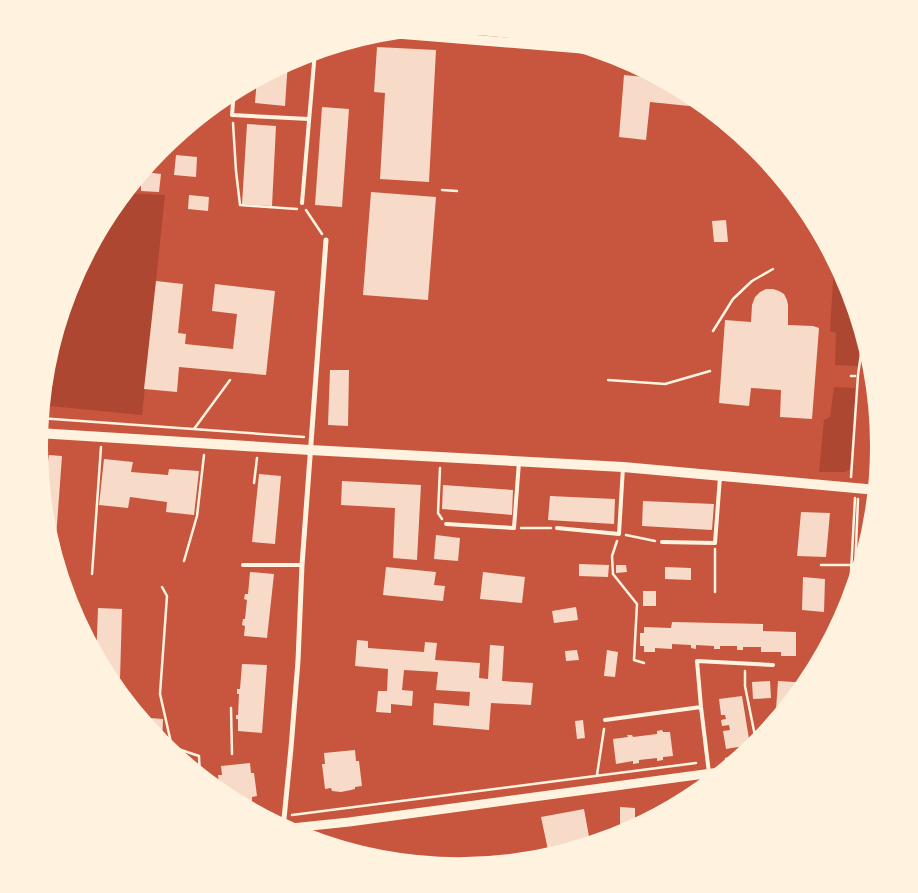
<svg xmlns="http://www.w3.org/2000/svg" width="918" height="893" font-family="'DM Sans',sans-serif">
  <rect width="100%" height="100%" fill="#c8553d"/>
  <path fill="#ae4732" d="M123,193l42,2 -23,220 -102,-10 4,-41 25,-80 39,-73z
    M834,265h5l11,20 11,39 -2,42 -24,-1 1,-32 -6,-2z
    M834,387l23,1 -7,81 -5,3h-26l5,-52 6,-3z"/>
  <path fill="#f7dbc8" d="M377,47l59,3 -7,132 -49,-3 5,-86 -11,-1z
    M288,61l-3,45 -30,-3 2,-26z
    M624,75l40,4 30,16 15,13 -59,-6 -4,38 -27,-3z
    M322,107l27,2 -7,98 -27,-2z
    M247,124l29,2 -4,80 -30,-2z
    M176,155l21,2 -1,20 -22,-2z
    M144,167v5l17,2 -2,18 -18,-1v-5l-11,-1z
    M371,192l65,5 -8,103 -65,-5z
    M189,195l20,2 -1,14 -20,-2z
    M726,220l2,22h-14l-2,-21z
    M156,281l27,3 -5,49 8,1 -1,10 48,5 4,-35 -25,-3 3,-27 60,7 -9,84 -87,-8 -2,25 -33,-3z
    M766,289h7l6,2 5,3 3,6 1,5v20l25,1 6,2 -7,91 -32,-2 1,-27 -30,-2 -2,18 -30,-3 6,-83 26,2 1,-17 3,-8 5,-5z
    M330,370h19l-1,56 -20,-1z
    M49,455l13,1 -7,96h-4l-7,-23 -6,-69 10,1z
    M104,459l29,3 -2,10 37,3 1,-6 30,2 -5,44 -28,-3 1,-10 -37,-5 -2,11 -29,-3z
    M259,474l22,2 -6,68 -23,-2z
    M342,481l79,4 -4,75 -24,-2 2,-50 -54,-3z
    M443,485l70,5 -1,25 -70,-6z
    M550,496l65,3 -1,25 -66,-4z
    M643,501l71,3 -2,26 -70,-4z
    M801,512l29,1 -4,44 -29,-1z
    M436,535l24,3 -2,23 -24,-2z
    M579,564l30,1 -1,12 -29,-1z
    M616,565h10l1,7 -11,1z
    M386,567l50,5 -2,13 11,1 -2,15 -60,-6z
    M665,567l26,1v12l-26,-1z
    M250,572l24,2 -7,64 -23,-2 1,-10 -3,-1 1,-6h2l2,-19 -3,-1 1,-5h3z
    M483,572l42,5 -3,26 -42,-4z
    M803,577l22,2 -1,33 -22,-2z
    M643,591h13v15h-13z
    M576,607l2,13 -24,3 -2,-12z
    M98,608l24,1 -2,70 -14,-1 -10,-17z
    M672,622l91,2v7l33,1v24h-15v-4h-20v-5h-18v3h-6v-4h-17v3h-6v-3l-18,-1v4l-5,-1v-3l-19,-1v5l-17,-1v4h-11v-6h-4v-13h4v-6l27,1z
    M357,640l11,1v7l56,4 1,-10 12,1 -2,17 45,3 -1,15 9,1 2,-34 14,1 -2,35 31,2 -2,22 -40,-2 -2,27 -56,-5 1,-22 35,3 1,-14 -34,-2 2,-18 -34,-2 -2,20 11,1 -1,15 -21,-2v9l-15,-1 2,-21h9l1,-22 -33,-3z
    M577,650l2,10 -13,1 -1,-10z
    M607,650l11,2 -3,25 -11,-1z
    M242,664l25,1 -5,68 -24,-2v-12h-2v-4h2l1,-21h-2v-5h3z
    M770,681l1,17 -18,1 -1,-17z
    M778,681l31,2 -34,41z
    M742,696l8,49 -24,4 -3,-18 7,-1 -1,-5 -7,1 -1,-6 5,-1 -1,-4h-4l-2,-16z
    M137,717l26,2 -1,28 -2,-2z
    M583,720l2,18 -8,1 -2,-18z
    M662,730l1,2h7l3,24 -10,1v3l-6,1v-3l-18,2v3l-6,1v-3l-17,3 -3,-25 15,-2 -1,-2h5l1,2 24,-3v-3z
    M355,750l1,11h3l3,25 -7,1v2l-4,1 -10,2 -9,-1 -1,-3 -6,1 -3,-25h3l-1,-11z
    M250,763l1,10h3l3,23 -5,1v4l-19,2 -13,-8 -2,-20h4l-1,-9z
    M620,807l15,1v21l-15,1z
    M584,809l6,33 -42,8 -7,-33z"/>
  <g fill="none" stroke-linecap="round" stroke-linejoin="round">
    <path stroke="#fff3e0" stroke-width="2.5" d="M349,40l23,2
      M607,59l22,2
      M233,123l3,48 4,34 57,4
      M442,190l15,1
      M306,210l16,24
      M829,256l6,1
      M713,331l20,-32 19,-18 21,-12
      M851,376h4
      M608,380l57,4 45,-13
      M39,418l265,19
      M194,429l36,-49
      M440,468l-2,45 4,6
      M851,477l7,-102 6,-42
      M254,483l3,-25
      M521,528h30
      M626,535l29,6
      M617,541l-5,15 1,18 24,30 -3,56 10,3
      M184,561l13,-45 7,-61
      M54,562h7l-1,20
      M821,565h31
      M92,574l9,-127
      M162,587l5,9 -7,98 12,53 -3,6
      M715,592v-43
      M854,595l4,-96
      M849,609l6,-111
      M745,671v15l12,60
      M231,708l1,46
      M172,747l27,9 1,22
      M726,759l18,-2
      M597,775l7,-46
      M292,815l404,-52
      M263,819l13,-2"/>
    <path stroke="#fff3e0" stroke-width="4" d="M234,90l-2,25 77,4
      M302,203l13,-152
      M446,524l68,4 5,-66
      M557,528l62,6 4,-67
      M662,542l53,1 5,-66
      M243,565h59
      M605,720l96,-13
      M709,773l-8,-66 -4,-46 76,4"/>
    <path stroke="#fff3e0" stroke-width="5" d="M283,829l8,-81 7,-87 4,-96 24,-325"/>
    <path stroke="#fff3e0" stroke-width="9" d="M282,829l67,-7 378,-51"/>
    <path stroke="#fff3e0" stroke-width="10" d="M378,32l222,18
      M38,433l272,17 313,17 254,23"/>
  </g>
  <path d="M0 0H918V893H0ZM45 446a414 414 0 1 1 828 0a414 414 0 1 1-828 0Z" fill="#fff3e0" fill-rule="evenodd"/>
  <path fill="none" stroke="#fff3e0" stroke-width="6" d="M45 446a414 414 0 1 1 828 0a414 414 0 1 1-828 0Z"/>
</svg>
